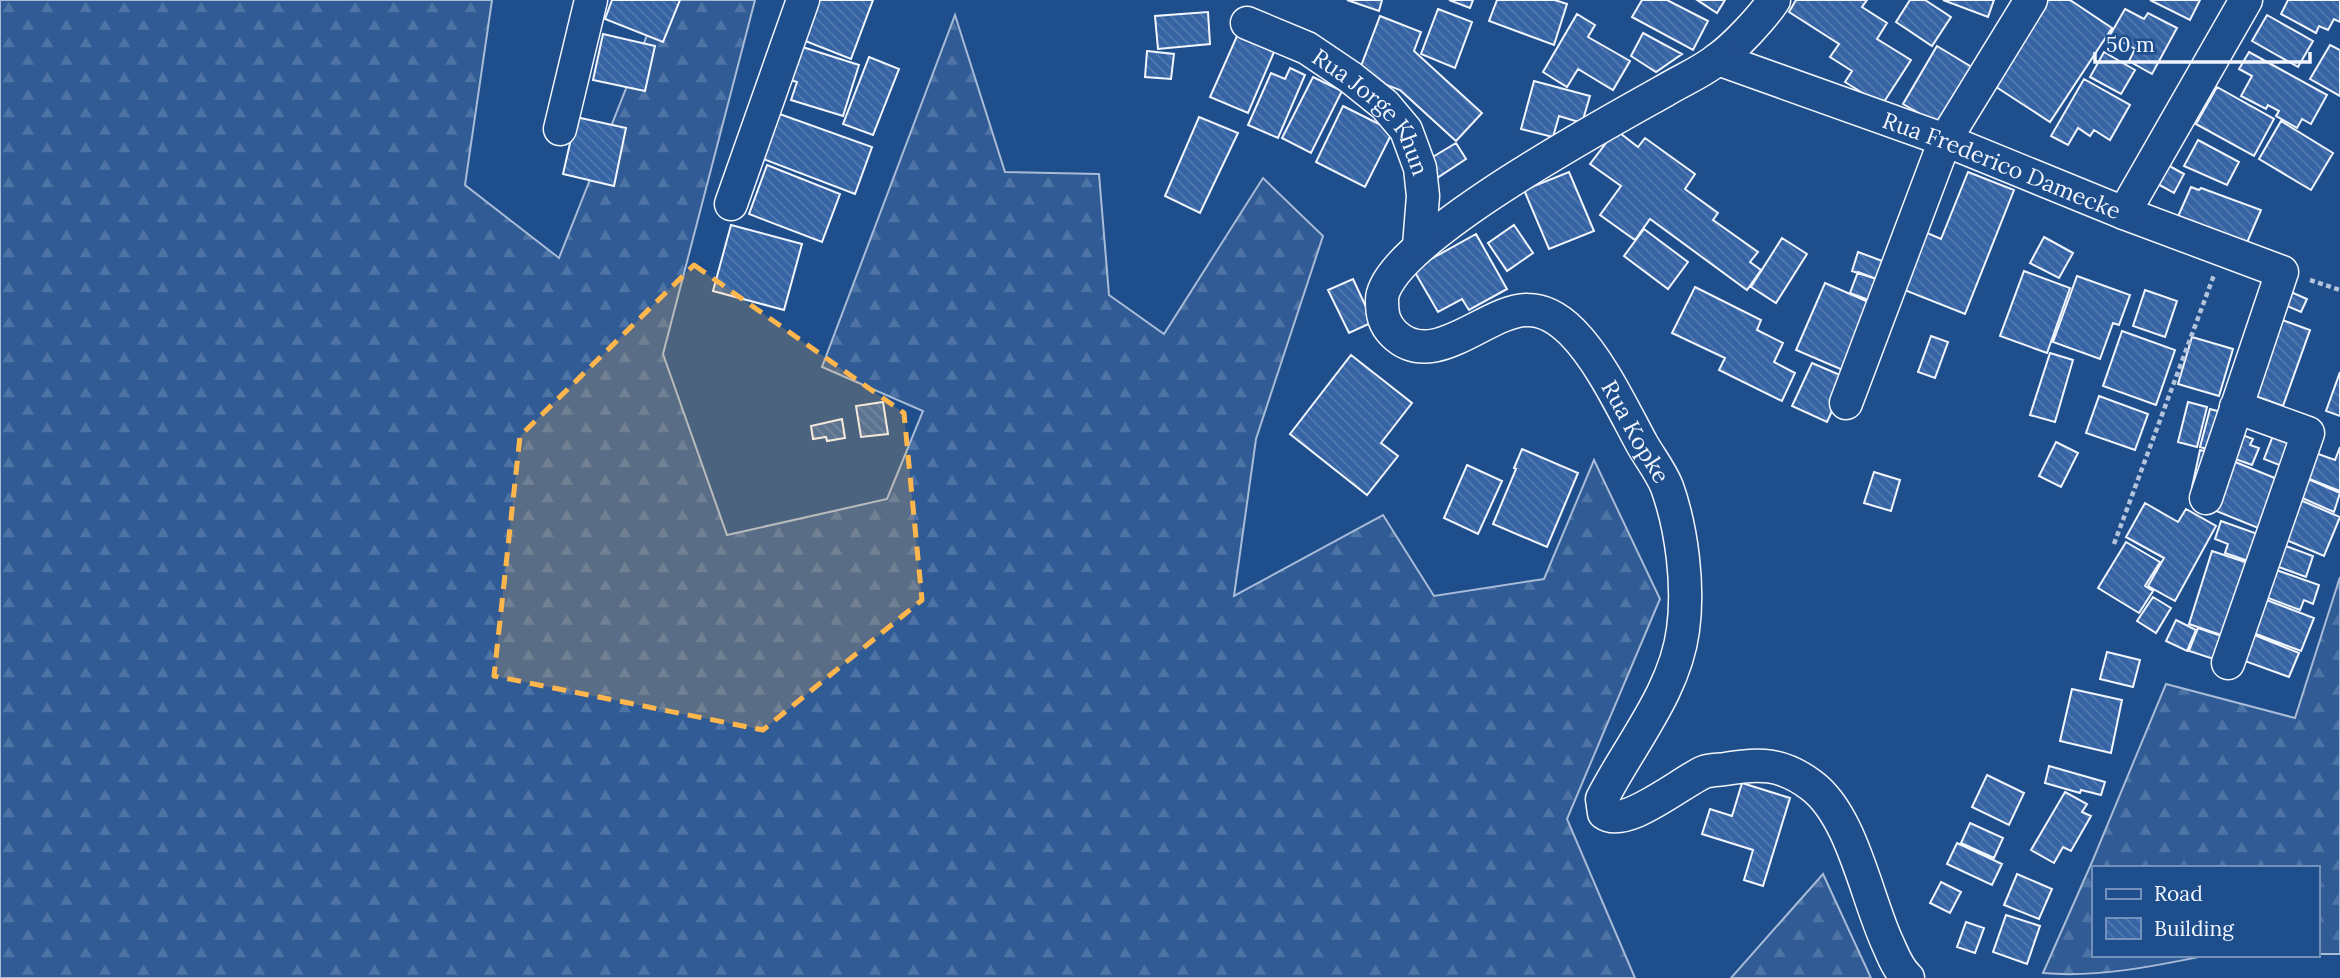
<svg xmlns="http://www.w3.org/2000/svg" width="2340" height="978" font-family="Lora,serif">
  <defs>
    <pattern id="forest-firs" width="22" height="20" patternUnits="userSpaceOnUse" patternTransform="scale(1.75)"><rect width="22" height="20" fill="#305b95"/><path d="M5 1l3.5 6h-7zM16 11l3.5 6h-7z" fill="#4e73a5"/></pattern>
    <pattern id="building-back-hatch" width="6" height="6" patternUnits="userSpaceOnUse" patternTransform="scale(1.75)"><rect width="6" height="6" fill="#3563a3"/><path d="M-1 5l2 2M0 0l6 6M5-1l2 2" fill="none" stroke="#537ab1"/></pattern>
  </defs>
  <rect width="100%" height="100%" fill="#1f4e8c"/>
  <path fill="url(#forest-firs)" stroke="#a8bbd7" stroke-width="2" d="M0,0h492l-27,185 94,73 102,-258h94l-92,354 64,181 160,-36 36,-88 -101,-44 133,-352 50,157 94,2 10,121 55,39 99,-156 60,58 -67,203 -22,157 149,-81 51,81 110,-17 50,-119 66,139 -93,220 68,159h-1635z
    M2340,577v377h-23v-86h-224v87h116c-54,11 -112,23 -166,18l49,-111 74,-178 129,34z
    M1823,874l48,104h-140z"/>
  <path fill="url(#building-back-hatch)" stroke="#f2f6ff" stroke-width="2" d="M612,0h68l-17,42 -58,-23z
    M809,0h64l-22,59 -56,-22z
    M1347,0h35l-3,11z
    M1449,0h24l-3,8z
    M1497,0h58l12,4 -13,41 -65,-24z
    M1642,0h25l41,21 -15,29 -61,-33z
    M1697,0h28l-8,13z
    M1796,0h71l-5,7 25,16 -10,16 34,21 -29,45 -37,-23 7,-11 -22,-14 9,-13 -50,-32z
    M1910,0h15l26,17 -19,29 -36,-24z
    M1943,0h51l-6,17z
    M2045,0h25l42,28 -62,94 -60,-39z
    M2150,0h50l-10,20z
    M2288,0h52v22l-6,-3 -6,11 -9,-4 -3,7 -35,-19z
    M1438,9l34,13 -17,46 -34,-14z
    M2125,9l19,10 4,-6 29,15 -25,46 -23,-13 6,-12 -25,-14z
    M1208,12l2,32 -52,5 -3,-33z
    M1577,14l18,11 -7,12 42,24 -17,29 -35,-21 -11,18 -24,-15z
    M2267,15l46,26 -15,26 -46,-26z
    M1380,16l41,16 -7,19 68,62 -26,28 -56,-51 -42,-16z
    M1643,33l39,21 -26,18 -25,-16z
    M603,34l52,12 -10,45 -52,-11z
    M1237,36l37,16 -26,61 -38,-16z
    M793,44l66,21 -16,51 -52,-16 6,-18 -15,-4z
    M2330,45l10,5v46l-30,-17z
    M1937,46l38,23 -34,57 -38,-22z
    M1147,51l27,3 -3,25 -26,-2z
    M2104,52l31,18 -14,24 -31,-17z
    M2249,52l78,43 -16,29 -9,-5 -5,9 -21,-12 3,-5 -11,-6 -2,4 -25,-13 11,-20 -13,-7z
    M869,57l30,12 -26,66 -30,-11z
    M1290,68l15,7 -27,63 -30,-13 23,-52 14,6z
    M1313,77l29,14 -31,62 -29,-15z
    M2084,79l46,26 -20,35 -16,-10 -4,6 -12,-8 -10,17 -17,-9z
    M1534,81l56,15 -8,27 -23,-7 -6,21 -32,-8z
    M2217,87l57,32 -20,37 -58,-32z
    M1343,106l50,25 -28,56 -49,-25z
    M774,112l98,35 -17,47 -97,-37z
    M576,117l50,11 -12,58 -51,-12z
    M1199,117l39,16 -38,80 -35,-17z
    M2281,121l52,32 -22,37 -52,-31z
    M1616,130l22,17 7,-9 50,36 -10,15 33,24 -5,7 45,32 -8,10 11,8 -14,20 -97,-71 -15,21 -35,-25 21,-29 -31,-22z
    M2198,140l41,22 -12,23 -43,-19z
    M1456,143l10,16 -29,19 -11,-17z
    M2164,163l20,11 -10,19 -20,-11z
    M767,165l73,29 -18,48 -73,-28z
    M1569,172l25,59 -45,18 -25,-59z
    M1968,172l46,18 -49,124 -63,-25 23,-57 16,7z
    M2191,187l8,3 2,-2 60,22 -15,35 -70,-24z
    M731,225l71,19 -18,66 -71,-19z
    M1514,225l19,28 -26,18 -19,-28z
    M1644,229l44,33 -20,27 -44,-33z
    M1476,234l31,55 -38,21 -7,-11 -24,13 -25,-43z
    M2044,237l29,16 -14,25 -29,-15z
    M1782,238l25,16 -31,49 -25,-16z
    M1858,252l30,11 -6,18 -30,-10z
    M2024,271l46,17 -23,65 -47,-17z
    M1858,272l24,9 -8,21 -24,-9z
    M2077,276l53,19 -11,30 -6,-2 -13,36 -47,-17z
    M1353,279l20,43 -24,11 -21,-43z
    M1825,283l48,21 -28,67 -49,-21z
    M1695,287l66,33 -4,10 26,13 -9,19 21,11 -13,28 -63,-31 6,-12 -53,-25z
    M2284,289l23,10 -6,13 -23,-10z
    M2145,290l32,11 -12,36 -32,-11z
    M2274,317l36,13 -27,76 -36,-13z
    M2122,331l53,19 -19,55 -53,-19z
    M1931,336l17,6 -13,36 -17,-6z
    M2192,337l41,12 -14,47 -41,-12z
    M2050,353l23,7 -18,62 -25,-7z
    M1351,355l61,48 -31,40 17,13 -31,39 -77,-61z
    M1812,363l35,15 -20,44 -35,-16z
    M2340,372v44l-14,-5z
    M2099,396l49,18 -13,36 -49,-17z
    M883,402l5,32 -27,3 -5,-31z
    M2188,402l19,5 -10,40 -19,-5z
    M2210,409l15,4 -11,38 -14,-4z
    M842,419l3,19 -18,3 -1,-4 -13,2 -2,-13z
    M2232,431l21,8 -3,6 9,3 -7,17 -28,-10z
    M2274,433l23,9 -10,26 -23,-9z
    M2056,442l22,11 -17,34 -22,-11z
    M2340,447v44l-43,-17 10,-24 28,10z
    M1522,449l56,24 -31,74 -54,-23 23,-55 -2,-1z
    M2200,450l12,3 -9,37 -11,-3z
    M2223,457l64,26 -19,49 -64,-26z
    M1467,465l35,16 -24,53 -34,-16z
    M1874,472l26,8 -9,31 -27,-8z
    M2308,479l32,14 -6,19 -34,-15z
    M2293,497l47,20 -16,39 -47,-20z
    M2145,503l33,19 8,-13 30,17 -41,75 -27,-15 16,-28 -38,-21z
    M2221,521l48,17 -9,27 -35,-12 3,-9 -13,-5z
    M2272,541l41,15 -7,21 -41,-15z
    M2126,542l34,20 -15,24 8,5 -14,22 -41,-25z
    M2212,551l39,13 -24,73 -38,-13z
    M2265,566l54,19 -6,19 -9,-4 -4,10 -45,-17z
    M2256,596l58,22 -13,33 -58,-22z
    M2153,597l18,11 -15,25 -19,-12z
    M2176,620l20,10 -9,21 -21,-10z
    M2198,628l35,12 -7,23 -37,-12z
    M2252,634l47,19 -10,24 -47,-17z
    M2107,652l33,8 -7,27 -33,-8z
    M2072,689l50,11 -11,53 -51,-12z
    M2049,766l56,16 -4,13 -20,-5 -1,3 -35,-10z
    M1987,775l37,18 -15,32 -37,-18z
    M1742,783l48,15 -27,88 -19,-6 9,-30 -51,-16 8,-25 22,7z
    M2065,792l22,12 -5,8 9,4 -20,35 -8,-4 -9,16 -23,-13z
    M1970,823l33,15 -9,20 -33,-15z
    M1957,843l45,21 -10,21 -45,-21z
    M2017,874l35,15 -13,30 -35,-14z
    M1941,882l20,10 -11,21 -20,-10z
    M2006,915l34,11 -13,38 -34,-12z
    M1966,922l18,6 -9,25 -18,-6z"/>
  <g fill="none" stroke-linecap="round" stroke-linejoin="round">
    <g stroke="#f2f6ff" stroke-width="35">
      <g id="minor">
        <path id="s1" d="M1774,0c-11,17 -39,47 -56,59 -16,13 -36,21 -54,32 -51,29 -282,153 -282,209 0,15 2,24 12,34 40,39 93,-25 134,-24 17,0 33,11 44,22 28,28 51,77 70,112 8,14 19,28 25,43 15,42 22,99 16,143 -8,62 -53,114 -81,169l2,14c22,16 77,-31 100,-41 6,-2 14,-2 21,-3 34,-6 57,-6 86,16 41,30 55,111 76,157 6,13 10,26 21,36"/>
        <path id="s2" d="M1247,23l60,25 43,29 35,28 21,25 14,38 3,28 -4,50"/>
        <path id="s3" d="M1718,59l227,81 179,73 158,59 -76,226"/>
        <path d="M560,129l31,-129"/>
        <path d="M731,204l72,-204"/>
        <path d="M2124,213l122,-213"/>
        <path d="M1846,403l99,-263 86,-140"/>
        <path d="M2228,663l80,-230 -72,-26"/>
      </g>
    </g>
    <path stroke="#b3c4dc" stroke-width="4.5" stroke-dasharray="5 3.5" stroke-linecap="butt" d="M2310,280l30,10
      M2114,544l100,-269"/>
    <use href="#minor" stroke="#1f4e8c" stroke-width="32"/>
  </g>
  <path fill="#ffb74d" fill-opacity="0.2" stroke="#ffb74d" stroke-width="5" stroke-dasharray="14 9" stroke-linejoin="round" d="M694,265l210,148 18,187 -159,130 -269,-54 26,-240z"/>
  <g text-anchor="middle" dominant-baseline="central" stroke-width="5" stroke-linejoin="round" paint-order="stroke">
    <g font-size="23" fill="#f2f6ff" stroke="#1f4e8c">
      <text stroke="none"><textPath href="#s2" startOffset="158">Rua Jorge Khun</textPath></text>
      <text stroke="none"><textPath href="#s3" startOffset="303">Rua Frederico Damecke</textPath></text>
      <text stroke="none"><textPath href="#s1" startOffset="852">Rua Kopke</textPath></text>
    </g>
  </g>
  <rect x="2092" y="866" width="228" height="91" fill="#1f4e8c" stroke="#7391ba" stroke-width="2"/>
  <rect x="2106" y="889" width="35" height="10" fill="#1f4e8c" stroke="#7391ba" stroke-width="2"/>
  <text x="2154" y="901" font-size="21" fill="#f2f6ff">Road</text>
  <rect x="2106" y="918" width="35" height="21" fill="url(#building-back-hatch)" stroke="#7391ba" stroke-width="2"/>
  <text x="2154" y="936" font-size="21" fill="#f2f6ff">Building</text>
  <path d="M2095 52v10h215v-10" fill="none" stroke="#f2f6ff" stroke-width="3.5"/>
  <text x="2106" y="52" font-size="21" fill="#f2f6ff" stroke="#1f4e8c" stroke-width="5" paint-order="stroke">50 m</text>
</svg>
